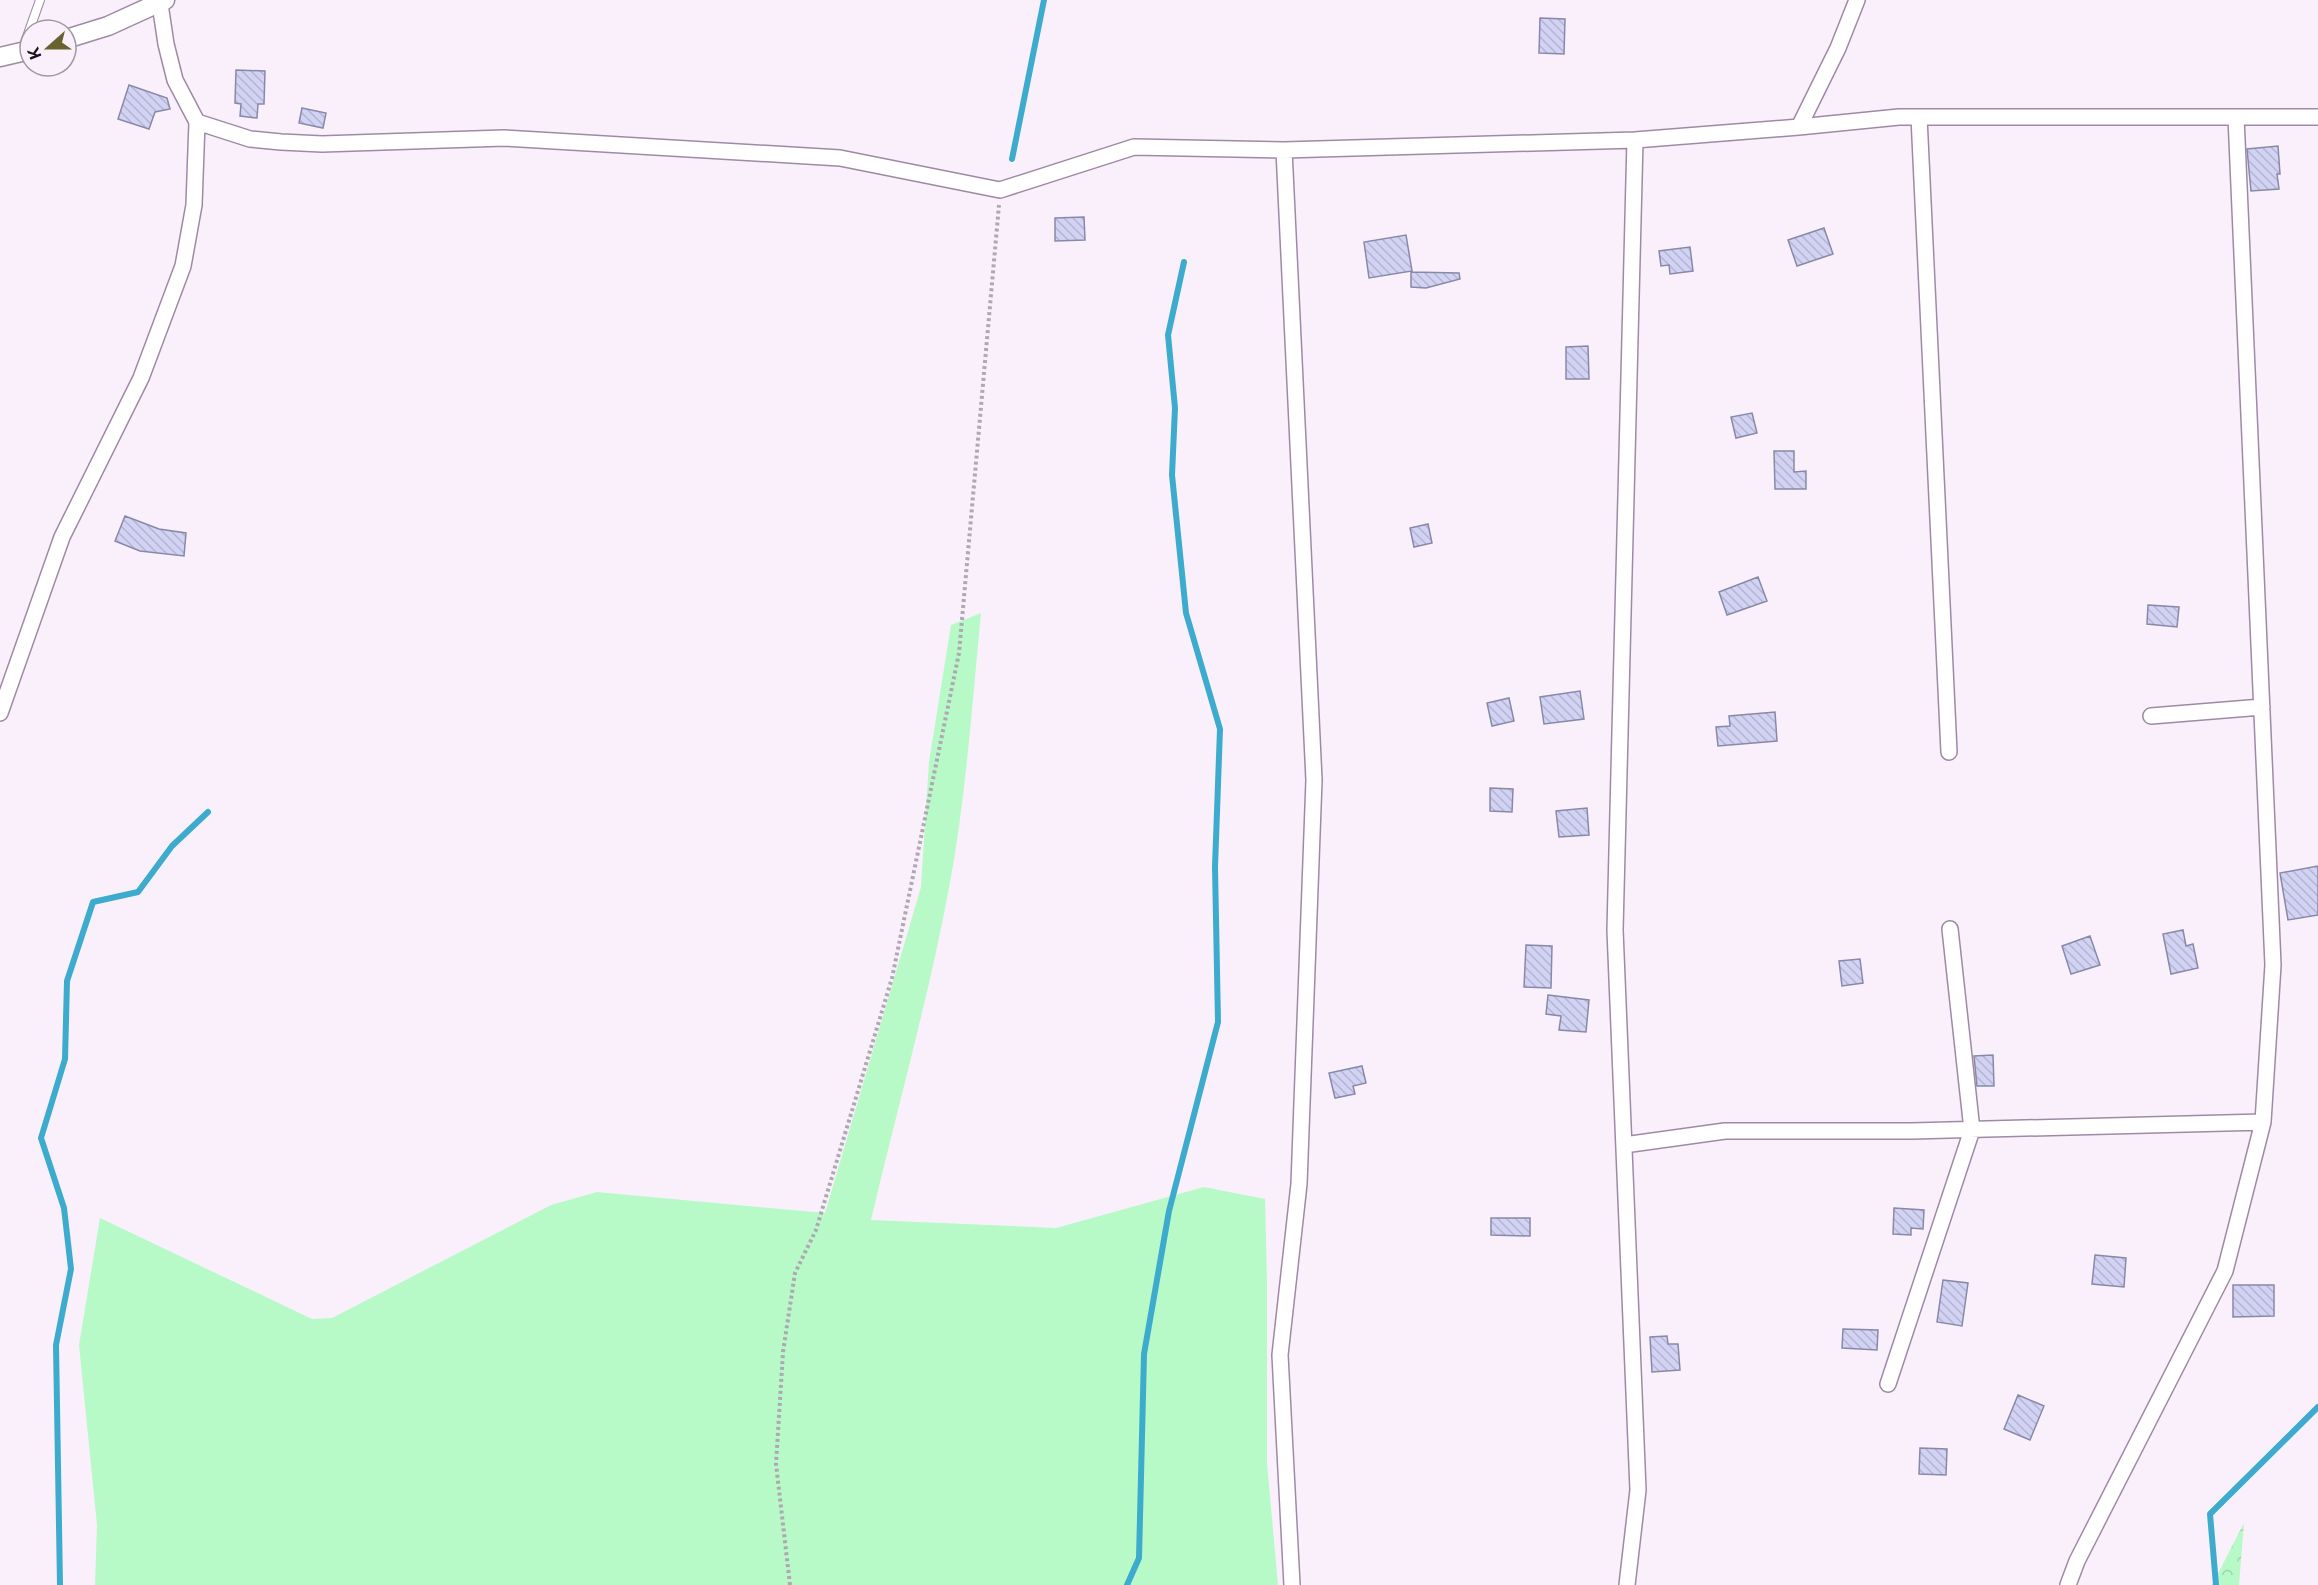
<svg xmlns="http://www.w3.org/2000/svg" width="2318" height="1585" font-family="Inter,sans-serif">
  <defs>
    <pattern id="forest-crowns" width="20" height="18" patternUnits="userSpaceOnUse" patternTransform="scale(1.5)"><rect width="20" height="18" fill="#b8f9c8"/><path d="M2 6a3 3 0 1 1 6 0M12 15a3 3 0 1 1 6 0" fill="none" stroke="#9ed4ab"/></pattern>
    <pattern id="building-back-hatch" width="6" height="6" patternUnits="userSpaceOnUse" patternTransform="scale(1.5)"><rect width="6" height="6" fill="#d2d3f4"/><path d="M-1 5l2 2M0 0l6 6M5-1l2 2" fill="none" stroke="#b4b4d1"/></pattern>
  </defs>
  <rect width="100%" height="100%" fill="#f9f0fc"/>
  <path fill="#b8f9c8" d="M981,613c-9,92 -15,185 -32,275 -21,112 -52,221 -78,332l185,8 148,-41 61,12 2,80v184l11,122h-1183l2,-60 -18,-180 21,-127 212,101 20,-1 219,-113 46,-13 228,21 96,-326 8,-125 22,-137z"/>
  <path fill="url(#forest-crowns)" d="M2244,1523l-5,62h-27z"/>
  <g fill="none" stroke-linecap="round" stroke-linejoin="round">
    <path stroke="#3dabcd" stroke-width="6" d="M1012,159l32,-159
      M60,1585l-4,-240 15,-76 -7,-61 -23,-70 24,-79 2,-78 26,-79 45,-10 34,-46 36,-34
      M1127,1585l12,-27 5,-204 25,-143 49,-189 -3,-155 5,-138 -34,-116 -14,-138 3,-67 -7,-73 16,-73
      M2216,1585l-6,-71 108,-107"/>
  </g>
  <path fill="url(#building-back-hatch)" stroke="#8889a7" stroke-width="1.5" d="M1540,18l25,1 -1,35 -25,-1z
    M236,70l29,1 -1,33h-6l-1,14 -17,-2 1,-12 -6,-1z
    M129,85l38,13 3,11 -15,3 -6,17 -31,-10z
    M302,108l24,5 -3,15 -24,-5z
    M2278,146l2,28h-3l2,15 -28,2 -4,-42z
    M1084,217l1,23 -30,1v-23z
    M1824,228l9,26 -36,12 -9,-26z
    M1406,235l6,36 -43,7 -5,-36z
    M1690,247l3,24 -23,3 -1,-9 -8,1 -2,-15z
    M1411,272l48,1 1,6 -34,9 -15,-1z
    M1588,346l1,33h-23v-32z
    M1752,413l5,20 -21,5 -5,-21z
    M1774,451h20v21l12,-1v18h-31z
    M125,516l34,13 27,4 -2,23 -44,-5 -25,-10z
    M1428,524l4,19 -18,4 -4,-19z
    M1758,577l9,24 -40,14 -8,-23z
    M2148,605l31,2 -2,20 -30,-3z
    M1580,691l4,28 -40,5 -4,-27z
    M1509,698l5,23 -22,5 -5,-23z
    M1775,712l2,29 -59,5 -2,-19 14,-1 -1,-10z
    M1490,788l23,1 -1,23 -22,-1z
    M1587,808l2,27 -30,2 -3,-26z
    M2318,866v49l-30,5 -8,-47z
    M2183,930l3,16 7,-2 5,24 -27,6 -8,-40z
    M2090,936l10,29 -29,9 -9,-28z
    M1526,945l26,1 -1,42 -27,-1z
    M1860,959l3,24 -21,3 -3,-25z
    M1548,995l41,5 -3,32 -27,-2 2,-14 -15,-2z
    M1993,1055l1,31h-17l-3,-30z
    M1362,1066l4,17 -13,3 2,8 -20,4 -6,-25z
    M1894,1208l30,2 -1,19 -12,-1v7l-18,-1z
    M1491,1218h39v18l-39,-1z
    M2095,1255l31,3 -2,29 -32,-3z
    M1943,1280l25,3 -6,43 -25,-4z
    M2233,1285h41v31l-41,1z
    M1843,1329l35,1 -1,20 -35,-2z
    M1667,1336l1,8h10l2,26 -28,2 -2,-35z
    M2018,1395l26,11 -14,34 -26,-11z
    M1920,1448l27,1 -1,26 -27,-1z"/>
  <g fill="none" stroke-linecap="round" stroke-linejoin="round">
    <g stroke="#9f8aa5" stroke-width="10">
      <path id="service" d="M22,51l18,-51"/>
    </g>
    <g stroke="#9f8aa5" stroke-width="18">
      <path id="minor" d="M1919,117l30,635
        M197,122l53,17 31,3 41,2 182,-6 336,20 160,32 134,-43 150,3 351,-10 164,-13 100,-10h419
        M1799,127l39,-79 19,-48
        M1284,150l30,630 -15,404 -19,171 12,230
        M0,713l62,-176 79,-159 42,-112 11,-61 3,-83 -22,-42 -9,-36 -6,-40
        M2151,716l111,-9
        M1624,1145l101,-14h187l351,-9
        M1888,1384l84,-254 -22,-201
        M1627,1585l11,-95 -23,-560 20,-790
        M2068,1585l9,-24 148,-290 38,-149 10,-157 -37,-848"/>
    </g>
    <g stroke="#9f8aa5" stroke-width="21">
      <path id="tertiary" d="M66,39l42,-13 57,-26
        M0,57l30,-7"/>
    </g>
    <path stroke="#afa7b2" stroke-width="4" stroke-dasharray="3 3" stroke-linecap="butt" d="M790,1585l-14,-121 7,-112 12,-79 21,-43 76,-252 67,-325 40,-448"/>
    <use href="#service" stroke="#fff" stroke-width="8"/>
    <use href="#minor" stroke="#fff" stroke-width="15"/>
    <use href="#tertiary" stroke="#fff" stroke-width="18"/>
  </g>
  <g transform="translate(48 48) rotate(249)"><circle r="28" fill="#f9f0fc" stroke="#9f97a2" stroke-width="1.5"/>
  <path d="M0-4.5L10 22L0 15L-10 22Z" fill="#69622f"/>
  <text y="-9" font-size="16" font-weight="bold" text-anchor="middle" fill="#19121b">K</text>
  </g>
</svg>
